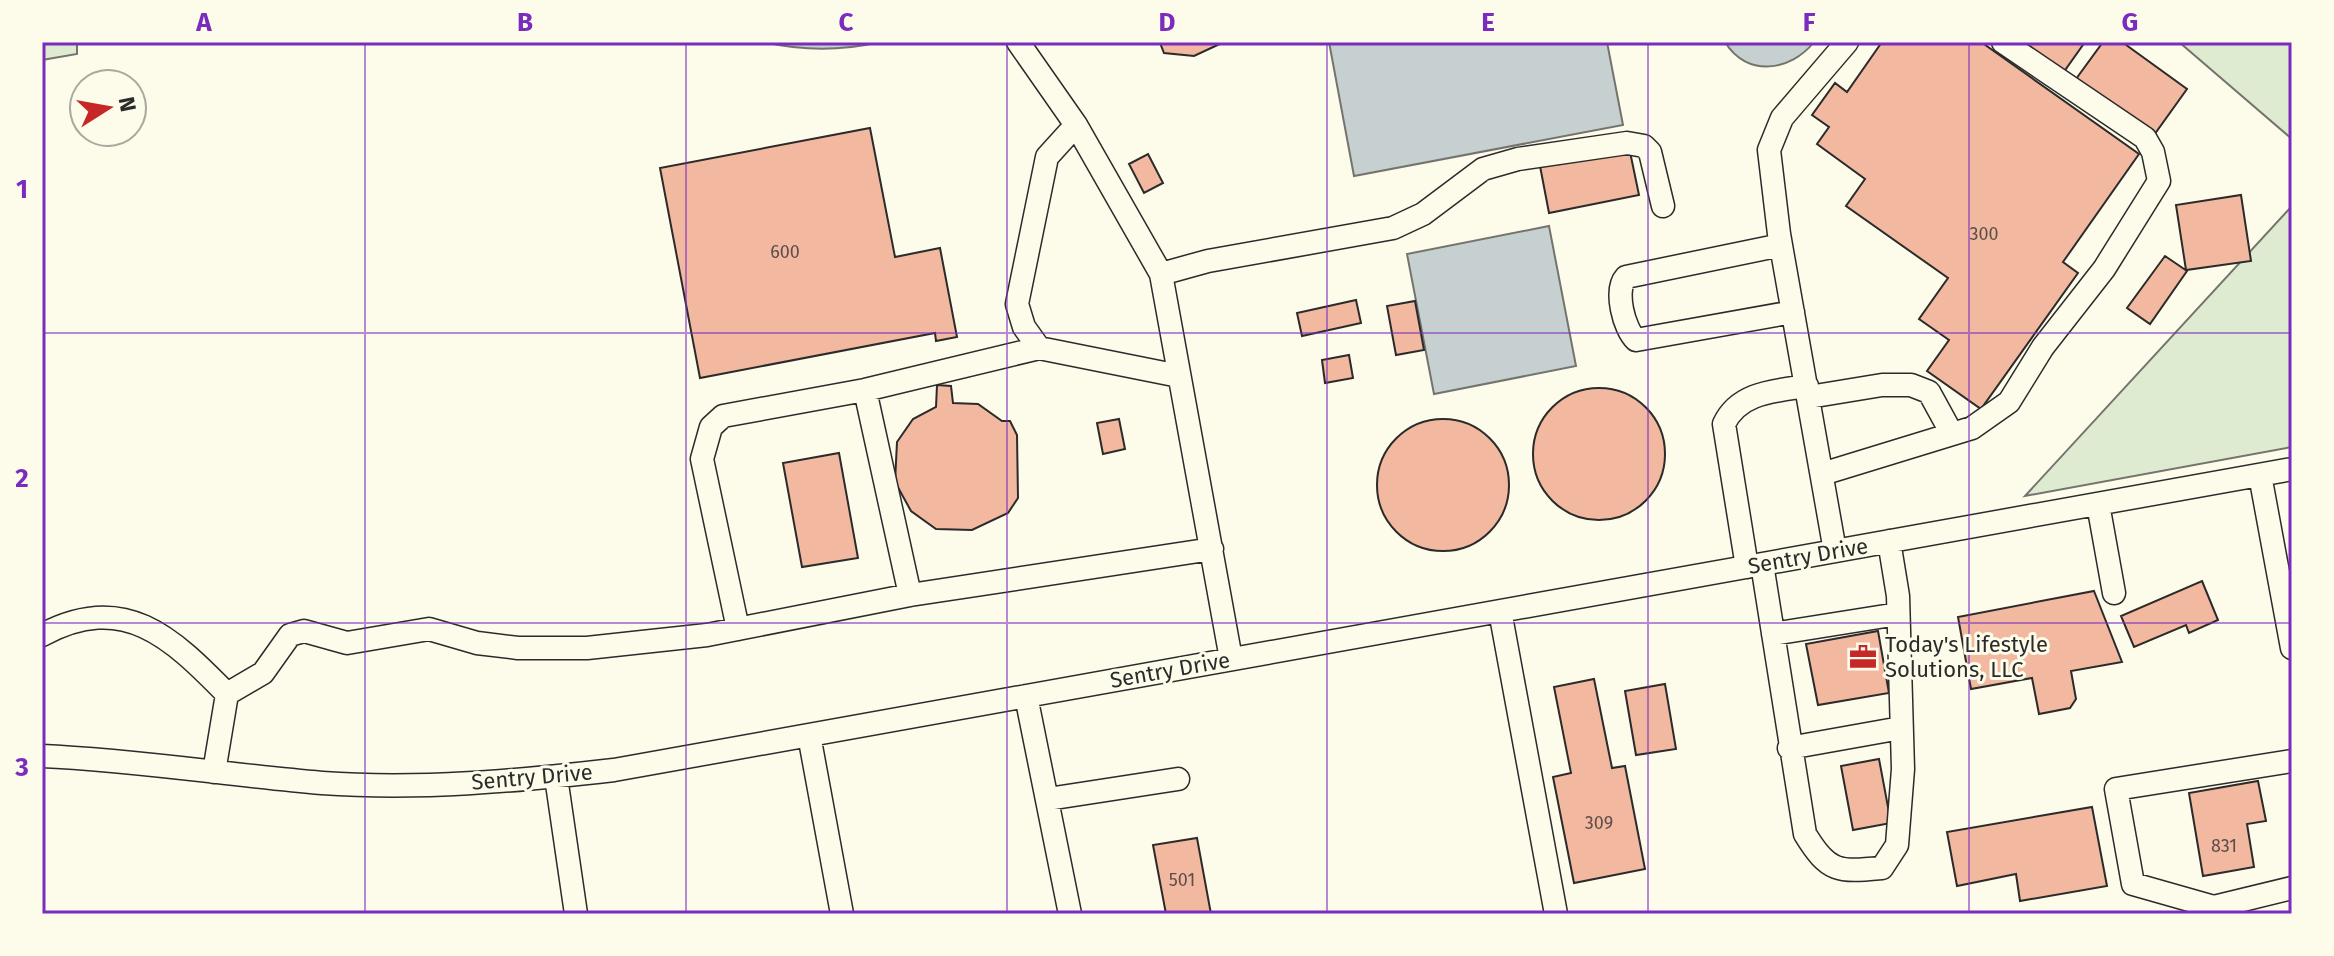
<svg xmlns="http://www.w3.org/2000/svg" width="2334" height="956" font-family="'Fira Sans',sans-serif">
  <rect width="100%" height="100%" fill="#fdfbea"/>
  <path fill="#deebd1" stroke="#74746e" stroke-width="2" d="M42,42h35v12l-35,6z
    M2179,42h113v97z
    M2292,206v241l-267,49z"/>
  <path fill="#c7d0d0" stroke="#74746e" stroke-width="2" d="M763,42h118c-41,9 -77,9 -118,0z
    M1329,42h278l16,83 -269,51z
    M1725,42h89c-23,29 -67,36 -89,0z
    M1549,226l27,140 -142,28 -27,-140z"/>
  <path fill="#f2b8a0" stroke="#2b2b2b" stroke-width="2" d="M1148,42h76l-30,14 -30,-3 -4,-10z
    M1882,42h99l158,112 -76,108 15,11 -97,136 -54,-38 22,-31 -30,-21 29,-41 -102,-72 19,-27 -48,-35 12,-17 -17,-12 23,-32 12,9z
    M2021,42h64l-22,31z
    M2103,42h19l65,47 -33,46 -78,-56z
    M870,128l25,129 45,-9 17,89 -21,4 -1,-8 -235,45 -40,-210z
    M1629,147l10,48 -90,18 -9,-47z
    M1148,154l15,29 -19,10 -15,-29z
    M2241,195l10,66 -65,9 -10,-65z
    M2165,256l22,15 -37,53 -23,-16z
    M1356,300l5,23 -59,13 -5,-23z
    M1415,301l9,49 -28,5 -9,-49z
    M1349,355l4,23 -28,5 -3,-23z
    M937,385l14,1 2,17 25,1 24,17h8l7,14 1,63 -10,15 -36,17 -36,-1 -25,-18 -16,-29 2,-40 16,-23 23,-12z
    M1533 454a66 66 0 1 1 132 0a66 66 0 1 1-132 0Z
    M1377 485a66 66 0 1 1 132 0a66 66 0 1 1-132 0Z
    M1119,419l6,30 -22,5 -6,-31z
    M839,453l19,105 -56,9 -19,-104z
    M2202,581l16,39 -29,13 -3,-8 -52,22 -13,-31z
    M2094,591l28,71 -51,9 5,28 -6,9 -31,6 -7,-36 -61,11 -13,-72z
    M1878,631l11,62 -71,12 -12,-61z
    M1594,679l18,89 13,-2 20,103 -71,14 -21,-106 18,-4 -17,-86z
    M1665,684l11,65 -40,6 -11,-64z
    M1879,759l12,64 -38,7 -12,-64z
    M2258,781l8,40 -19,3 7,43 -51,9 -14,-83z
    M2092,807l15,79 -87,15 -4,-27 -59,12 -10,-54z
    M1197,838l14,76h-45l-13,-69z"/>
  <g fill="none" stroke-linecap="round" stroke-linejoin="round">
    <g stroke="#2b2b2b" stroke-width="25">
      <path id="minor" d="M1018,42l58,83 85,149
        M1076,125l-29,32 -30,147 7,23 15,21 140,28
        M1781,245l-155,32c-12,13 -2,52 10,63l157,-28
        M865,390l45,205
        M1809,397l73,-12h29l18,7 23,42
        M1822,474l150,-46 37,-26 34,-55 61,-78 55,-88 -6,-29 -8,-14 -142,-96
        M2260,475l32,173
        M2098,504l16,89
        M1835,551l-56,-317 -10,-84 13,-32 65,-76
        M1762,564l43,270c24,39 33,38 77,34l15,-23 6,-76 -5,-173 -9,-55
        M1747,567l-23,-143c15,-32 51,-33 83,-38
        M1500,611l56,303
        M738,629l-36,-170 9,-32 12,-11 142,-26 174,-42
        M1773,634l125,-20
        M42,635c82,-44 129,2 185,59
        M1231,659l-70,-385 47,-13 185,-33 30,-14 60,-45 35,-10 109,-16 17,3 6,6 13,54
        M227,694l36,-21 27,-38 14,-4 43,12 82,-14 48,14 41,5h69l120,-13 203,-40 302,-46
        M1026,696l44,218
        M809,735l33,179
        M1789,748l112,-20
        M42,756c93,4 186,19 280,27 97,7 195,-2 292,-13l1678,-301
        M2292,761l-176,28 17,95 81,23 78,-19
        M214,772l13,-78
        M556,777l20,137
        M1048,799l130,-20"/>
    </g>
    <use href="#minor" stroke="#fdfbea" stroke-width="22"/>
  </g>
  <path fill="none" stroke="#7b2cbf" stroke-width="2" stroke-opacity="0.55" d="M365,42v872M686,42v872M1007,42v872M1327,42v872M1648,42v872M1969,42v872M42,333h2250M42,623h2250"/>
  <defs>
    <g id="office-bare" transform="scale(2.16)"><path d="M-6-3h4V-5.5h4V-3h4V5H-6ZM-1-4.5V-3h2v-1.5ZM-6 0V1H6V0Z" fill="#c62828" stroke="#fdfbea" stroke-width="2.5" paint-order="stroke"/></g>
  </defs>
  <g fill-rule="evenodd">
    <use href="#office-bare" x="1863" y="657"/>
  </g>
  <g text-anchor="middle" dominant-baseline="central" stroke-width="6" stroke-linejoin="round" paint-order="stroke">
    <g font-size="18" fill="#5d4e48">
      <text x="1984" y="234">300</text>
      <text x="785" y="252">600</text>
      <text x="1599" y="823">309</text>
      <text x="2224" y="846">831</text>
      <text x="1182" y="880">501</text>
    </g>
    <g font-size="22" fill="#2b2b2b" stroke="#fdfbea">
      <text transform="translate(1808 556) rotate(-10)">Sentry Drive</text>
      <text transform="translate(1170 670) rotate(-10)">Sentry Drive</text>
      <text transform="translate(532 777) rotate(-5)">Sentry Drive</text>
    </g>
    <g font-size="22" fill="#2b2b2b" stroke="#fdfbea" text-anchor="start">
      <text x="1885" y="644">Today's Lifestyle<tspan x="1885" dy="25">Solutions, LLC</tspan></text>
    </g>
  </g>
  <rect width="2334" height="956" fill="none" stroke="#fdfbea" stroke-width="88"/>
  <g transform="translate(108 108) rotate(79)"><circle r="38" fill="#fdfbea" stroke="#a9a89e" stroke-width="2"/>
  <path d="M0-6L14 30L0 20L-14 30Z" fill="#c62828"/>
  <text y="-12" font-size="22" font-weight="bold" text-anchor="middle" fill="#2b2b2b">N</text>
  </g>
  <rect x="44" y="44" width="2246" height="868" fill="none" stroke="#7b2cbf" stroke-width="3"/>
  <g font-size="26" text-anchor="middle" font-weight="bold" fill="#7b2cbf">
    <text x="204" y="31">A</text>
    <text x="525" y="31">B</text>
    <text x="846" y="31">C</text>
    <text x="1167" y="31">D</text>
    <text x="1488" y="31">E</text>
    <text x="1809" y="31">F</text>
    <text x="2130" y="31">G</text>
    <text x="22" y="198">1</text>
    <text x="22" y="487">2</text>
    <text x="22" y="776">3</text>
  </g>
</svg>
